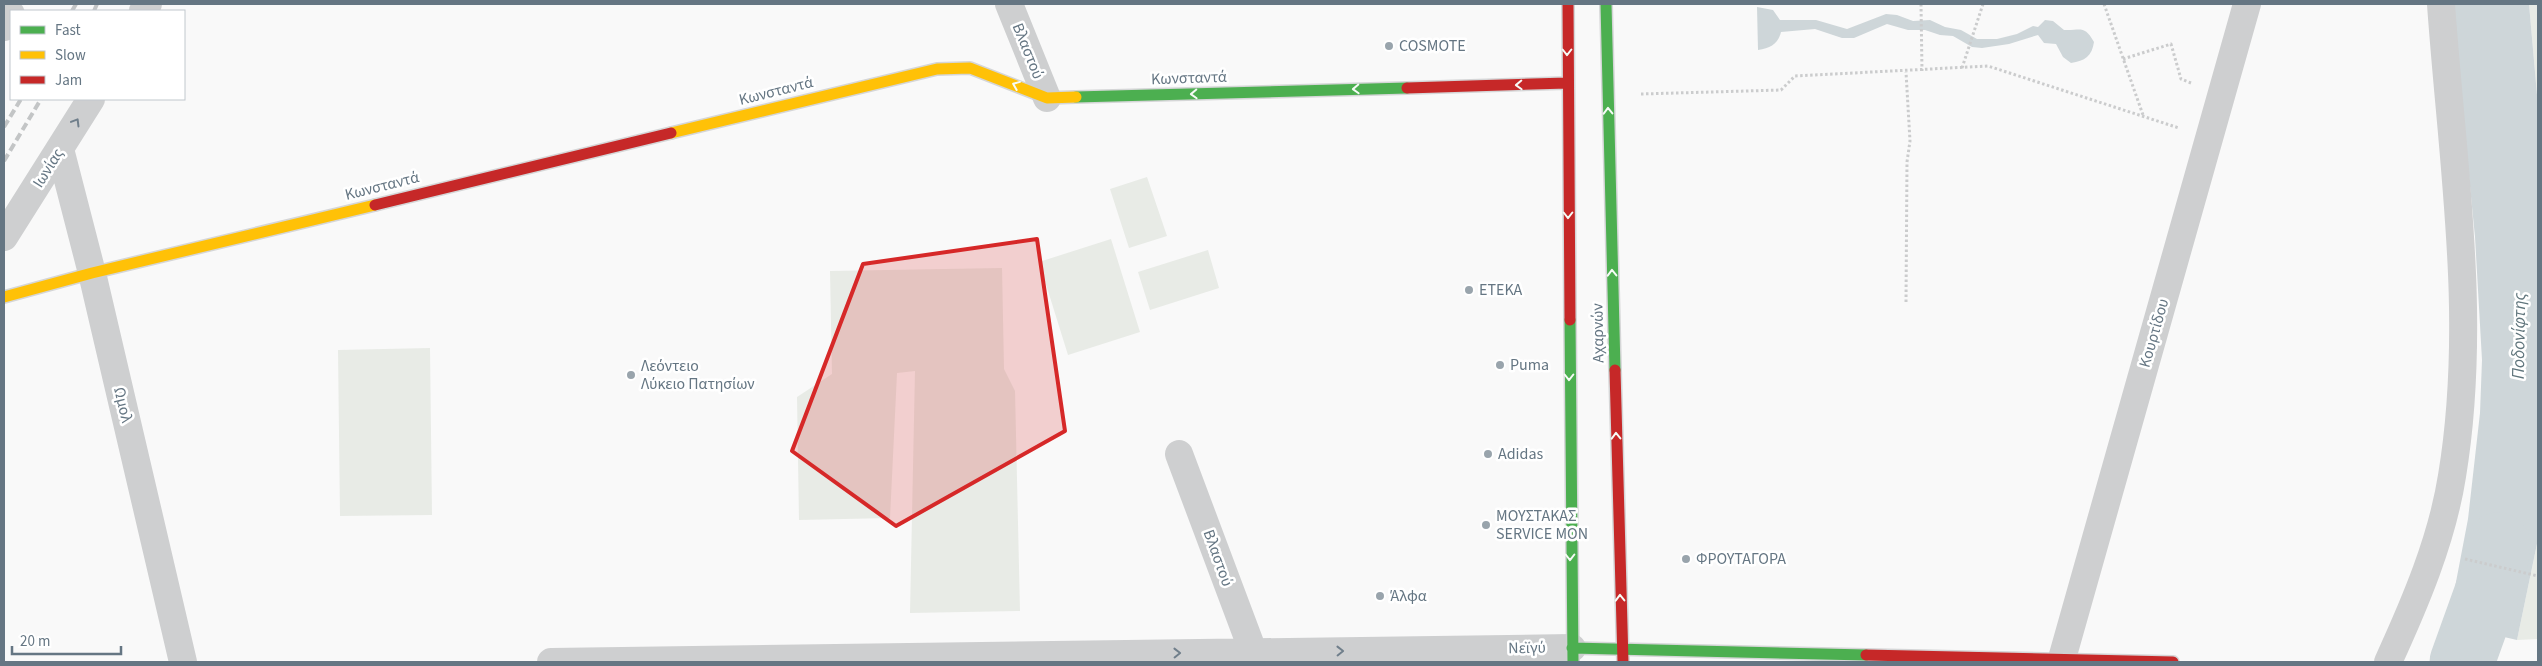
<svg xmlns="http://www.w3.org/2000/svg" width="2542" height="666" font-family="'Source Sans 3',sans-serif">
  <rect width="100%" height="100%" fill="#f9f9f9"/>
  <path fill="#e8ebe6" d="M2529,4h9v102z
    M1147,177l20,59 -38,12 -19,-59z
    M1111,239l29,93 -72,23 -29,-93z
    M1208,250l11,38 -69,22 -12,-38z
    M1002,268l2,101 11,22 5,220 -110,2 5,-242 -18,2 -7,145 -91,2 -2,-123 35,-23 -2,-103z
    M430,348l2,167 -92,1 -2,-166z
    M2538,539v100l-21,1z"/>
  <path fill="#ced6d9" d="M2452,4h77l9,102v433l-21,101 -69,-16 20,-105 12,-106 2,-53 -7,-123z
    M1757,7l16,3 7,10h36l31,9 39,-15 11,1 16,6 17,-1 15,7 16,3 16,9h20l20,-5 16,-8 5,1 7,-7 8,1 11,9c16,1 20,-6 30,12 -2,14 -9,19 -23,21l-8,-6 -7,-13 -12,-1 -6,-8 -29,9 -27,4 -10,-1 -19,-11 -13,-1 -15,-5h-17l-21,-6 -33,14h-12l-27,-9 -34,3c-3,12 -10,16 -23,18z"/>
  <g fill="none" stroke-linecap="round" stroke-linejoin="round">
    <path stroke="#ced6d9" stroke-width="65" d="M2462,662l32,-89 4,-28"/>
    <g stroke="#d5d6d7" stroke-width="14">
      <path id="fast" d="M1606,4l9,366
        M1076,97l331,-9
        M1570,320l3,342
        M1572,648l294,7"/>
    </g>
    <g stroke="#d5d6d7" stroke-width="14">
      <path id="slow" d="M671,133l266,-64 33,-1 77,30 29,-1
        M4,297l88,-24 283,-68"/>
    </g>
    <g stroke="#d5d6d7" stroke-width="14">
      <path id="jam" d="M1568,4l2,316
        M1407,88l160,-5
        M375,205l296,-72
        M1615,370l8,292
        M1866,655l307,7"/>
    </g>
    <path stroke="#cbcccd" stroke-width="3" stroke-dasharray="2.5 2.5" stroke-linecap="butt" d="M1921,4l1,67
      M2104,4l39,111
      M2123,59l48,-15 10,35 10,4
      M1962,68l21,-64
      M1641,94l140,-4 14,-14 193,-10 191,62
      M1906,302l1,-140 3,-21 -4,-69
      M2465,559l73,17"/>
    <path stroke="#cecfd0" stroke-width="28" d="M1009,4l38,94
      M143,11l5,-7
      M4,27l7,-13
      M60,149l32,124 91,389
      M4,237l87,-138
      M1179,454l78,208
      M551,662l1021,-14
      M2061,662l186,-658
      M2388,662c27,-59 54,-122 64,-186 26,-157 0,-315 -11,-472"/>
    <use href="#fast" stroke="#4caf50" stroke-width="11"/>
    <use href="#slow" stroke="#ffc107" stroke-width="11"/>
    <use href="#jam" stroke="#c62828" stroke-width="11"/>
    <path stroke="#c3c5c6" stroke-width="4" stroke-dasharray="8 4" stroke-linecap="butt" d="M72,11l4,-7
      M94,11l3,-7
      M4,127l17,-28
      M4,161l37,-62"/>
  </g>
  <defs><path id="oneway-chevron" d="M-2-3.5L2.5 0L-2 3.5" fill="none" stroke-width="1.6" stroke-linecap="round" stroke-linejoin="round" transform="scale(1.25)"/></defs>
  <g stroke="#f6fbf6">
    <use href="#oneway-chevron" transform="translate(1567 52) rotate(90)"/>
    <use href="#oneway-chevron" transform="translate(1016 85) rotate(-158)"/>
    <use href="#oneway-chevron" transform="translate(1519 85) rotate(178)"/>
    <use href="#oneway-chevron" transform="translate(1356 89) rotate(178)"/>
    <use href="#oneway-chevron" transform="translate(1194 94) rotate(178)"/>
    <use href="#oneway-chevron" transform="translate(1608 111) rotate(-91)"/>
    <use href="#oneway-chevron" transform="translate(1568 215) rotate(90)"/>
    <use href="#oneway-chevron" transform="translate(1612 273) rotate(-91)"/>
    <use href="#oneway-chevron" transform="translate(1569 377) rotate(90)"/>
    <use href="#oneway-chevron" transform="translate(1616 436) rotate(-91)"/>
    <use href="#oneway-chevron" transform="translate(1570 557) rotate(90)"/>
    <use href="#oneway-chevron" transform="translate(1620 598) rotate(-91)"/>
  </g>
  <g stroke="#707f8b">
    <use href="#oneway-chevron" transform="translate(76 122) rotate(-59)"/>
    <use href="#oneway-chevron" transform="translate(1340 651) rotate(-1)"/>
    <use href="#oneway-chevron" transform="translate(1177 653) rotate(-1)"/>
  </g>
  <path fill="#d62828" fill-opacity="0.2" stroke="#d62828" stroke-width="4" stroke-linejoin="round" d="M1037,239l28,192 -169,95 -104,-75 71,-187z"/>
  <g fill="#99a4ac" stroke="#fff" stroke-width="2">
    <circle cx="1389" cy="46" r="5"/>
    <circle cx="1469" cy="290" r="5"/>
    <circle cx="1500" cy="365" r="5"/>
    <circle cx="631" cy="375" r="5"/>
    <circle cx="1488" cy="454" r="5"/>
    <circle cx="1486" cy="525" r="5"/>
    <circle cx="1686" cy="559" r="5"/>
    <circle cx="1380" cy="596" r="5"/>
  </g>
  <g text-anchor="middle" dominant-baseline="central" stroke-width="5" stroke-linejoin="round" paint-order="stroke">
    <g font-size="16" fill="#657683" stroke="#fff" text-anchor="start">
      <text x="1399" y="46">COSMOTE</text>
      <text x="1479" y="290">ΕΤΕΚΑ</text>
      <text x="1510" y="365">Puma</text>
      <text x="641" y="366">Λεόντειο<tspan x="641" dy="18">Λύκειο Πατησίων</tspan></text>
      <text x="1498" y="454">Adidas</text>
      <text x="1496" y="516">ΜΟΥΣΤΑΚΑΣ<tspan x="1496" dy="18">SERVICE ΜΟΝ</tspan></text>
      <text x="1696" y="559">ΦΡΟΥΤΑΓΟΡΑ</text>
      <text x="1390" y="596">Άλφα</text>
    </g>
    <g font-size="16" fill="#657683" stroke="#fff">
      <text transform="translate(1028 51) rotate(68)">Βλαστού</text>
      <text transform="translate(1189 78) rotate(-2)">Κωνσταντά</text>
      <text transform="translate(776 91) rotate(-14)">Κωνσταντά</text>
      <text transform="translate(48 168) rotate(-58)">Ιωνίας</text>
      <text transform="translate(382 186) rotate(-14)">Κωνσταντά</text>
      <text transform="translate(1598 333) rotate(-91)">Αχαρνών</text>
      <text transform="translate(2154 333) rotate(-74)">Κουρτίδου</text>
      <text transform="translate(123 405) rotate(77)">Ωμολ</text>
      <text transform="translate(1218 558) rotate(70)">Βλαστού</text>
      <text transform="translate(1527 648) rotate(-1)">Νεϊγύ</text>
    </g>
    <g font-size="18" font-style="italic" fill="#60757c" stroke="#fff">
      <text transform="translate(2519 336) rotate(-89)">Ποδονίφτης</text>
    </g>
  </g>
  <rect width="2542" height="666" fill="none" stroke="#657683" stroke-width="10"/>
  <rect x="10" y="10" width="175" height="90" fill="#ffffff" stroke="#c1c8cd"/>
  <rect x="20" y="26" width="25" height="8" fill="#4caf50" stroke="#c1c8cd"/>
  <text x="55" y="35" font-size="15" fill="#657683">Fast</text>
  <rect x="20" y="51" width="25" height="8" fill="#ffc107" stroke="#c1c8cd"/>
  <text x="55" y="60" font-size="15" fill="#657683">Slow</text>
  <rect x="20" y="76" width="25" height="8" fill="#c62828" stroke="#c1c8cd"/>
  <text x="55" y="85" font-size="15" fill="#657683">Jam</text>
  <path d="M12 646v8h109v-8" fill="none" stroke="#657683" stroke-width="2.5"/>
  <text x="20" y="646" font-size="15" fill="#657683" stroke="#ffffff" stroke-width="4" paint-order="stroke">20 m</text>
</svg>
